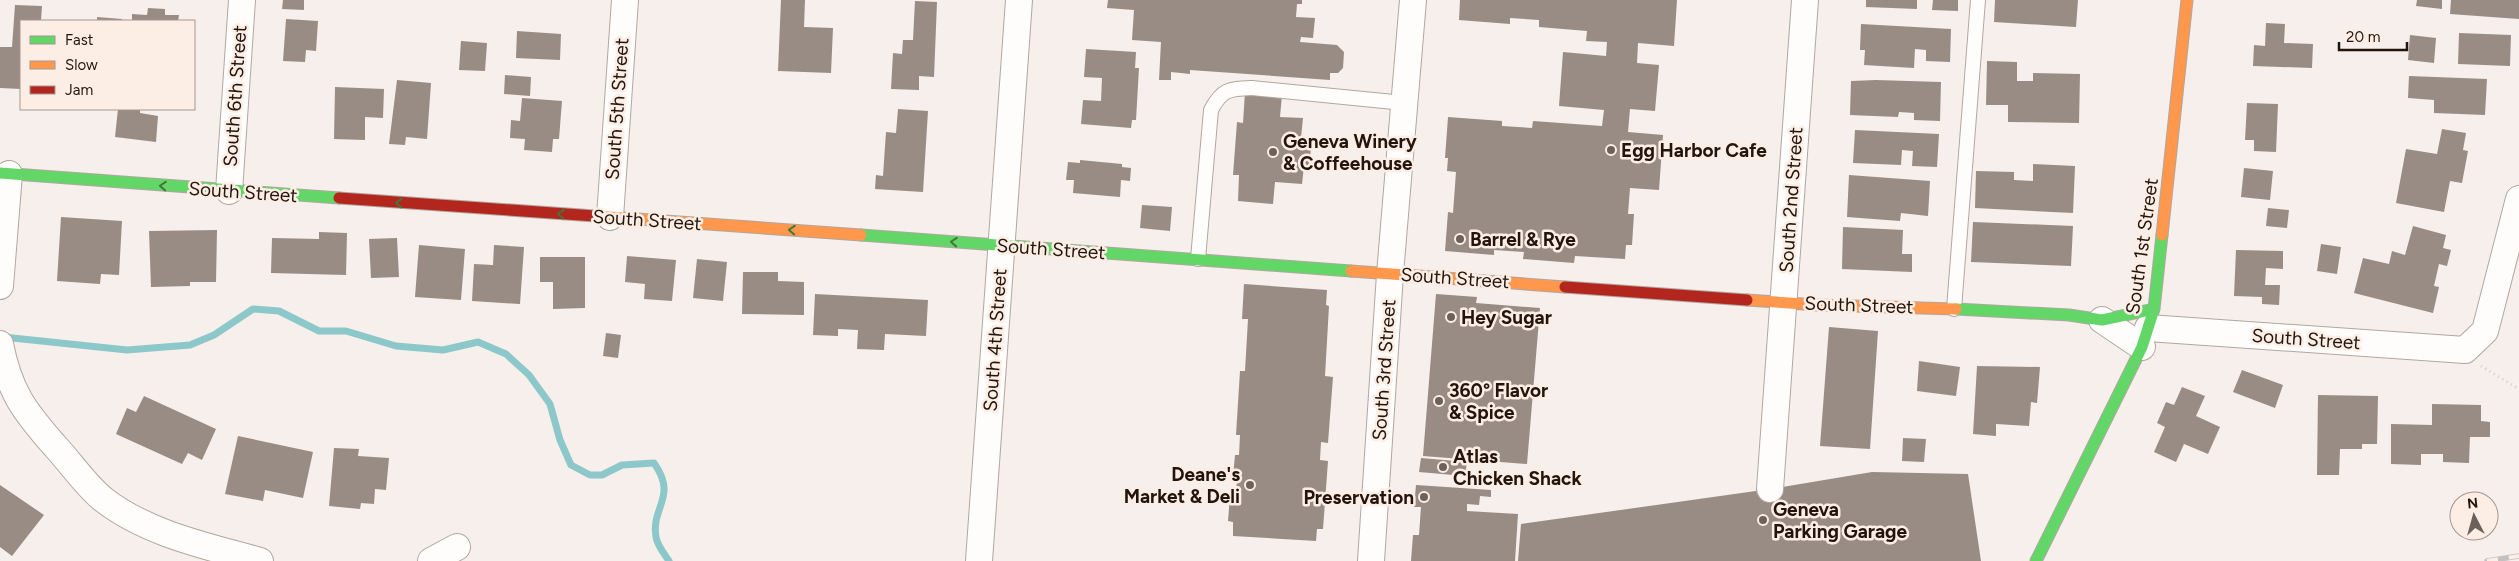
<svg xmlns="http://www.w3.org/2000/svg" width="2519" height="561" font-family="Figtree,sans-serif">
  <rect width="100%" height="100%" fill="#f7efeb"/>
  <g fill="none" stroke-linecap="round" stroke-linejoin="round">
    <path stroke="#8cc8ca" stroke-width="7" d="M3,337l124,13 63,-5 24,-10 39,-26 26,2 40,20h27l50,15 47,4 35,-8 28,12 23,21 21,29 10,36 11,25 19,10h12l20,-10 32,-2c24,34 -3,43 2,74 1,8 9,18 13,24"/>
  </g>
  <path fill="#998c84" d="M283,0h21v10l-22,-1z
    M781,0h24l-1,27 29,1 -2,45 -53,-2z
    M1108,0h194v4h-5l-1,13 19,1 -2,20 -12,-1 -1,5 37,3 7,7 -1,16 -5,5h-8v7l-140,-10v4l-19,-2v8h-12l2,-38 -29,-2 2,-30 -27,-2z
    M1460,0h217l-3,46 -36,-3 -1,20 22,2 -4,46 -25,-2 -2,23 35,3 -4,55 -29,-2 -2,26h6l-2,31h-6l-1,14 -50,-3 -1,7 -51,-4 1,-7 -30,-2v5l-49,-4 3,-39 5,1 3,-41 -9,-1 1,-13h-3l3,-41 54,4v5l30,2 1,-7 69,5 2,-16 -45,-4 4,-54 43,4 1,-14 -21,-1 1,-10 -48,-4v-7l-29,-2v6l-51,-4z
    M1866,0h51v9l-51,-2z
    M1933,0h25v11l-26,-1z
    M1995,0h83l-2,27 -82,-5z
    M2417,0h25v9l-26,-3z
    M2451,0h68v19l-69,-5z
    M915,1l22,1 -3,75 -15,-1v14l-28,-1 2,-36 9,1 1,-14h10z
    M15,5l27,1 -1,15h-20v68l-21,-1v-41h12z
    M148,8l17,1v6h14l-1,6h-46v-7l15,1z
    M97,17l25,2v2h-25z
    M286,19l32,2 -2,30 -10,-1 -1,12 -22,-1z
    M2266,23l19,1 -1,19 29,1 -1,24 -59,-2 1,-21 11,1z
    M1861,24l90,5 -1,33 -24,-1v-11l-11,-1 -1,19 -50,-3 1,-15h-5z
    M517,31l44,3 -1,26 -44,-2z
    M2459,33l52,2 -1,31 -52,-2z
    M2410,35l26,3 -2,25 -26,-3z
    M461,41l26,2 -2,28 -26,-1z
    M1086,49l50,3 -1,16h4l-3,52h-4l-1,8 -50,-4 2,-24 18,1 1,-23 -18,-1z
    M1987,61l30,1v19h16v-8l47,1 -1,49 -71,-1v-17h-22z
    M505,75l26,2 -1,19 -26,-2z
    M2409,76l78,3 -2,36 -51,-2v-13l-26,-2z
    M397,80l34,3 -4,56 -21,-2 -1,8 -16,-1z
    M1876,80l65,2 -1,39 -26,-1v-7l-15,-1 -1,5 -48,-2 1,-34z
    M335,87l49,2 -1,29 -18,-1v23l-31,-1z
    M1245,92l37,3 -2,22 23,1 -2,20 10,1 -1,27h-6l-2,18 -27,-2 -2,22 -35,-3 1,-26h-6l4,-53 6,1z
    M522,98l40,3 -3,38h-6l-1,13 -28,-2 1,-11 -15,-1 1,-18 9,1z
    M2247,103l31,1 -2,48 -22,-1v-11h-9z
    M118,109h22v4l18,3 -2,26 -41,-5z
    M898,109l30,2 -5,81 -48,-3 1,-14 7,1 3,-44 10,1z
    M2442,129l24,4 -3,17 5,1 -6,32 -12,-2 -6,31 -48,-9 10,-54 31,5z
    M1855,130l84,4 -2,33 -25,-1 1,-15 -11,-1 -1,15 -48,-2z
    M1080,160l42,4v3l9,1 -1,13 -9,-1 -1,17 -47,-4 1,-13h-8l2,-18 12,1z
    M2033,164l42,2 -2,47 -98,-5 1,-37 38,1v8l19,1z
    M2244,168l29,3 -3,29 -29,-3z
    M1849,175l81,6 -2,35 -27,-3 -1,8 -53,-4z
    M1142,205l30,2 -2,24 -30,-3z
    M2268,208l21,2 -2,18 -21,-2z
    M61,217l61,4 -3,54 -18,-1 -1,10 -43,-3z
    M1973,222l100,4 -2,40 -100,-4z
    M2413,226l33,9 -3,13 8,2 -4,16 -8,-2 -5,22 5,1 -6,26 -79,-20 9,-35 26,6 3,-13 13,4z
    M1843,227l60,3 -1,24h10v18l-70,-3z
    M217,230l-1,52h-26v4l-39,1 -2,-56z
    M319,232l28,1 -1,42 -75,-2 1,-35 47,1z
    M397,238l2,39 -28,1 -2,-39z
    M2321,244l20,3 -4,27 -20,-3z
    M419,245l46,4 -4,51 -46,-3z
    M494,245l30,2 -4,57 -48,-3 2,-37 19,1z
    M2236,250l47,1v18l-17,-1 -1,17h15l-1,20 -17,-1v-7l-28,-1z
    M627,256l49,4 -4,41 -28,-2 1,-15 -20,-2z
    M540,257h45v51l-32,1v-27h-13z
    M697,259l30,3 -4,39 -30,-3z
    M743,272h35v9l26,1v33l-62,-1z
    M1244,284l83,6 -1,15 3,1 -4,70 8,1 -5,66 -7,-1 -1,18 8,1 -5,68h-6l-1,12 -83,-5v-14l-5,-1 2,-25h6l1,-18 -4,-1 2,-22h4l1,-20h-4l4,-64h5l3,-52h-6z
    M815,294l113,6 -2,36 -41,-2 -1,16 -27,-1 1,-19 -20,-1v7l-25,-1z
    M1436,294l41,3 -1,6 64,5 -13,156 -104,-8z
    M1829,327l49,4 -8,118 -50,-3z
    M606,333l15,2 -3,23 -15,-2z
    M1919,361l41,6 -4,29 -39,-5z
    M1977,366l63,1 -3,36 -6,-1 -2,24 -33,-2v12l-23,-2z
    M2242,370l41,15 -8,23 -42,-16z
    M2182,387l23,9 -9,20 24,11 -12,27 -24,-10 -8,18 -22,-10 11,-25 -8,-4 9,-21 8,3z
    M2318,395l60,1 -1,48h-15v5h-22l-1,26h-22z
    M144,396l72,33 -14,31 -14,-7 -6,11 -66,-30 11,-26 9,4z
    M2432,404l49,1v16l9,1v15h-20l-1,26 -26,-1v-8h-22v11l-30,-1v-40l41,1z
    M238,436l75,16 -10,46 -38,-8 -2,11 -38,-7z
    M1903,438l23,1 -2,23 -22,-1z
    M334,448l25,1 -1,7 31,2 -3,32 -11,-1 -1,15 -13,-1 -1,6 -31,-3z
    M1421,458l46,4 -2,14 -46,-4z
    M1872,472l96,2 13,87h-463l3,-37 249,-35z
    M0,485l44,30 -32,41 -12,-9z
    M1416,485l75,5v7l-11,-1 -1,9 -12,-1v7l51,3 -3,47h-104l2,-26h6l2,-28h-7z"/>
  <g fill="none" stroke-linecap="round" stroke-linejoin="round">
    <g stroke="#b1a7a1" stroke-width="16">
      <path id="lane" d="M1198,259l13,-149c11,-21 18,-21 41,-22l152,15
        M1954,309l24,-309"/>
    </g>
    <g stroke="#b1a7a1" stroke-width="28">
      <path id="street" d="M229,191l13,-191
        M610,217l15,-217
        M0,286l9,-112
        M2102,320l40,27
        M2148,328l317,22 20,-19 34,-132
        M0,344c9,47 24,67 55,102 15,16 32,41 49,54 44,34 103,46 156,61
        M1770,489l35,-489
        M431,561l26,-14
        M979,561l40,-561
        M1371,561l19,-287 23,-274"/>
    </g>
    <g stroke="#b1a7a1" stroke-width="13">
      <path id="fast" d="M0,173l339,25
        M861,235l490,36
        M1956,309l113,6 33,5 52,-11
        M2036,561l106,-214 12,-38 8,-74"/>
    </g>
    <g stroke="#b1a7a1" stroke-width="13">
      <path id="slow" d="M595,216l266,19
        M2162,235l25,-235
        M1351,271l214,16
        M1747,300l71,5 138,4"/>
    </g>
    <g stroke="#b1a7a1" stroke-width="13">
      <path id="jam" d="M339,198l256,18
        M1565,287l182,13"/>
    </g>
    <path stroke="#d3cfcd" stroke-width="3" stroke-dasharray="1 4" stroke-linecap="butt" d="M2481,366l38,23"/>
    <use href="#lane" stroke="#fefdfc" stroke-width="14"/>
    <use href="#street" stroke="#fefdfc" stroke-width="26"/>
    <use href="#fast" stroke="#63d668" stroke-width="11"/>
    <use href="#slow" stroke="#ff974d" stroke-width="11"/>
    <use href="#jam" stroke="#b3261e" stroke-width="11"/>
    <g stroke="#c3c1c0" stroke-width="5.5">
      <path id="rail" d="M2487,561l32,-5"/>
    </g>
    <use href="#rail" stroke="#fdeee5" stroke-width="4" stroke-dasharray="11" stroke-linecap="butt"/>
  </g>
  <defs><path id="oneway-chevron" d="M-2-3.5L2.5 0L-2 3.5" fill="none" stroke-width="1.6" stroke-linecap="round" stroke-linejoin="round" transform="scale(1.25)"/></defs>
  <g stroke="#42763b">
    <use href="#oneway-chevron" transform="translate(163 186) rotate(-176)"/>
    <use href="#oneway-chevron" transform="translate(399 203) rotate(-176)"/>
    <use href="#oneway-chevron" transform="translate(561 214) rotate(-176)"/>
    <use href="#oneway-chevron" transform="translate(792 230) rotate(-176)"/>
    <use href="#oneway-chevron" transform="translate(954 242) rotate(-176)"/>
  </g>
  <g fill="#6d615b" stroke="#fdeee5" stroke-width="2">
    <circle cx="1611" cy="150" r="5"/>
    <circle cx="1273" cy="152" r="5"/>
    <circle cx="1460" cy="239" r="5"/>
    <circle cx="1451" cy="317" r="5"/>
    <circle cx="1439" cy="401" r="5"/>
    <circle cx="1443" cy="467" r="5"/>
    <circle cx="1250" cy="485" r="5"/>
    <circle cx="1424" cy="497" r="5"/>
    <circle cx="1763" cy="520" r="5"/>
  </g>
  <g text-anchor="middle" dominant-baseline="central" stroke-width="5" stroke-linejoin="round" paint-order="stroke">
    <g font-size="19" fill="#22150e" stroke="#fdeee5">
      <text transform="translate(235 96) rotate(-86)">South 6th Street</text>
      <text transform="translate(617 109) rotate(-86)">South 5th Street</text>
      <text transform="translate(243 192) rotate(4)">South Street</text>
      <text transform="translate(1791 200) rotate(-86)">South 2nd Street</text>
      <text transform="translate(647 220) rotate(4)">South Street</text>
      <text transform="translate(2142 246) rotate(-82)">South 1st Street</text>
      <text transform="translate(1051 249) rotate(4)">South Street</text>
      <text transform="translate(1455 278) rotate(4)">South Street</text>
      <text transform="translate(1859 305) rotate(2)">South Street</text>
      <text transform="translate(2306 339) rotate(4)">South Street</text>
      <text transform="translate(995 340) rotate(-86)">South 4th Street</text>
      <text transform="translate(1384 370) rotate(-86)">South 3rd Street</text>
    </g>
    <g font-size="19" font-weight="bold" fill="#22150e" stroke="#fdeee5" text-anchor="start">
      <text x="1283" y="141">Geneva Winery<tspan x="1283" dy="22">&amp; Coffeehouse</tspan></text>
      <text x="1621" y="150">Egg Harbor Cafe</text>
      <text x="1470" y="239">Barrel &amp; Rye</text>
      <text x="1461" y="317">Hey Sugar</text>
      <text x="1449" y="390">360° Flavor<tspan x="1449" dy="22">&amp; Spice</tspan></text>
      <text x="1453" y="456">Atlas<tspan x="1453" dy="22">Chicken Shack</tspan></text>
      <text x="1240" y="474" text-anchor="end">Deane's<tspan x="1240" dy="22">Market &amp; Deli</tspan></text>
      <text x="1414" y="497" text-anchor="end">Preservation</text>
      <text x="1773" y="509">Geneva<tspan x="1773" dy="22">Parking Garage</tspan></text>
    </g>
  </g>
  <rect x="20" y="20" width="175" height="90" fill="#fdeee5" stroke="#a5978f"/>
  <rect x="30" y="36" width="25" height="8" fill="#63d668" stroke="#a5978f"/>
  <text x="65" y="45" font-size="15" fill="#22150e">Fast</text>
  <rect x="30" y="61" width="25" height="8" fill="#ff974d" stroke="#a5978f"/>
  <text x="65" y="70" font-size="15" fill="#22150e">Slow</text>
  <rect x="30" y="86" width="25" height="8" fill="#b3261e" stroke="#a5978f"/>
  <text x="65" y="95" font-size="15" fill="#22150e">Jam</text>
  <g transform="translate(2474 516) rotate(354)"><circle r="24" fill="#fdeee5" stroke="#a5978f"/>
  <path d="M0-4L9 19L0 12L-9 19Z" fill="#6d615b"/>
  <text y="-8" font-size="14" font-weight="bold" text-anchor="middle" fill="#22150e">N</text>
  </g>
  <path d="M2339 42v8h68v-8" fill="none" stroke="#22150e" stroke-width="2.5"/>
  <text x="2346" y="42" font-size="15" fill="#22150e" stroke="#fdeee5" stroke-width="4" paint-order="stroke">20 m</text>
</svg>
